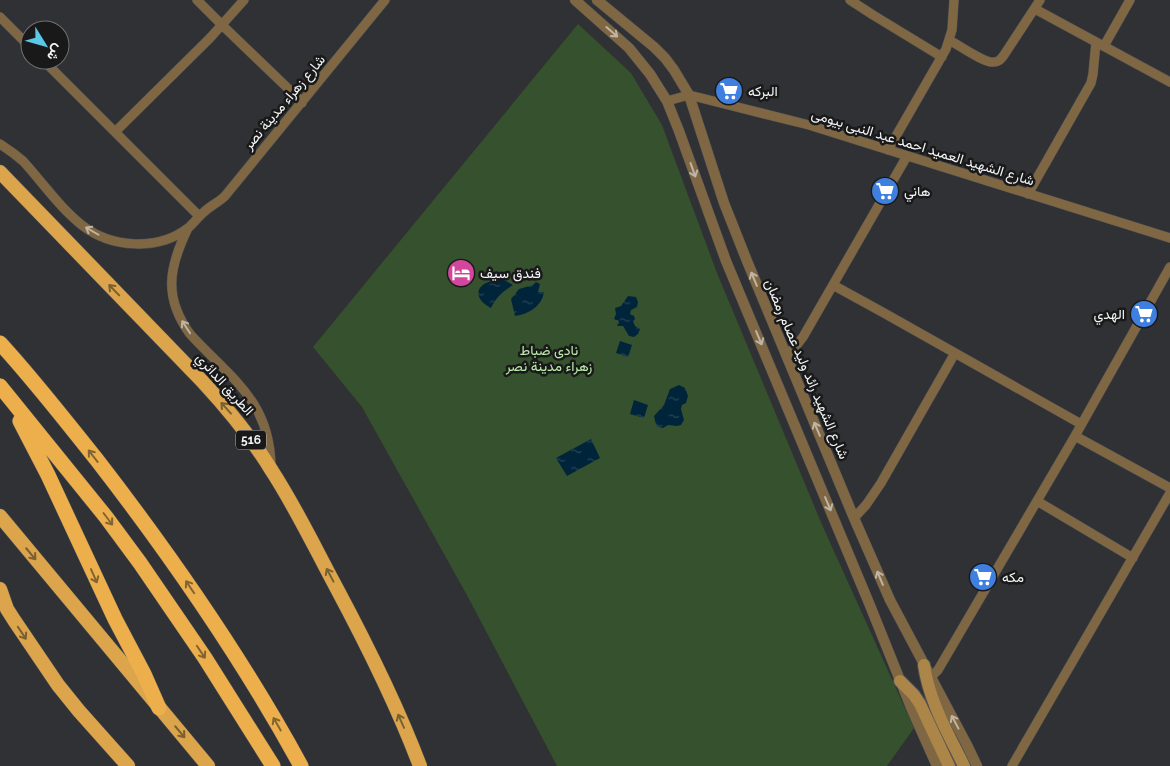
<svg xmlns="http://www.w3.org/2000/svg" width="1170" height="766" font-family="Raleway,Vazirmatn,sans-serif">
  <defs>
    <pattern id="water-ripples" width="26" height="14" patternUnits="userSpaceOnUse" patternTransform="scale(1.25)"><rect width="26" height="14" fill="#00253b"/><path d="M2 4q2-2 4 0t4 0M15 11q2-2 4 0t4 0" fill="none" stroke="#264558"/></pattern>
  </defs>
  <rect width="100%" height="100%" fill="#303134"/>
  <path fill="#35512d" d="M578,24l53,49 31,52 55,148 106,254 91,201 -27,38h-330l-89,-169 -106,-190 -49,-60z"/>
  <path fill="url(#water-ripples)" d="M497,280h7l9,5c-11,7 -16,11 -22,23 -20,-10 -15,-26 6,-28z
    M536,282l4,2 -2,8h6c-2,14 -15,22 -29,24l-4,-17 8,-10 14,-4z
    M628,296l8,1 2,5 -1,5 -6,3 -1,4 4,2 1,3 -2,2 2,5 5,3 -2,5 -4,3 -5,-1 -6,-10h-5l-1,-1 2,-2 -1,-3h-2l-2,-1 2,-5 -1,-6 6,-2z
    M620,341l12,4 -4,12 -12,-4z
    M679,385l6,3 3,8 -2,7 -4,2 -1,4 3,11 -3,5 -4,1 -9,-1 -5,3 -4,-1 -3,-2 -2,-9 10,-11 6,-16z
    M634,400l14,5 -4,13 -14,-4z
    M591,439l9,19 -33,18 -11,-18z"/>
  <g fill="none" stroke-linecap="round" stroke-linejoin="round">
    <g stroke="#4f5053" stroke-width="10">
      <path id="minor" d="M197,0l25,25 76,73 4,5
        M850,0l23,15 69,42
        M1035,9l135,73
        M0,17l30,30
        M949,40c10,5 36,24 45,22 5,0 7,-3 10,-7l36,-55
        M1104,46l26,-46
        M43,60l156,156
        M667,101l22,-6 120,30 361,113
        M115,132l95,-94 34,-38
        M0,144l13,9 10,8c20,22 37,47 60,65 29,22 75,25 105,2 5,-4 10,-11 16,-16 6,-6 15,-10 21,-16l160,-196
        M888,150l58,-101 6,-19 2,-30
        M1028,194l63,-111 2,-9 3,-32
        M188,228c-19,39 -25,69 2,106 40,44 80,66 81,133
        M833,285l51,28 197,111
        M786,355l10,-9 7,-9 104,-181
        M1075,436l95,52
        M1037,501l96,57
        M854,518l12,-13 15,-22 74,-130
        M931,677l7,-7 137,-234 95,-169
        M1012,766l158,-273"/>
    </g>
    <g stroke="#4f5053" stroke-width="11">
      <path id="tertiary" d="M575,0l54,48 21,26 17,27 12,30 47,130 143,342 43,107 25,56
        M597,0l57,47 11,11 9,12 15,25 35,108 23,58 107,257 36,82 77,145 10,21"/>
    </g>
    <g stroke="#4f5053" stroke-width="14">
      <path id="secondary" d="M924,665c5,36 24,68 40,101
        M900,681l14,14 6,9 29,62"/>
    </g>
    <g stroke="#4f5053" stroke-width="15">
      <path id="trunk" d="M0,172l202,209c26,28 50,57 70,90 24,37 43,77 64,116 31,58 61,118 84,179
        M0,516l208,250
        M0,589l7,20 7,11 44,65 21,26 49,55"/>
    </g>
    <g stroke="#4f5053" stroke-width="16">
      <path id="motorway" d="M0,343c34,37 65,77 97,117 75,97 145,198 204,306
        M0,386l106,131 34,46 65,95 68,108
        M20,421l28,54 67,144 29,55 15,34"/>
    </g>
    <use href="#minor" stroke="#806743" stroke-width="9"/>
    <use href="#tertiary" stroke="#806743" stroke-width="10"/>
    <use href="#secondary" stroke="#ac8548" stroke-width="12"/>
    <use href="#trunk" stroke="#dca54c" stroke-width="14"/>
    <use href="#motorway" stroke="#ecaf4c" stroke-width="15"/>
  </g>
  <defs><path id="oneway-shaft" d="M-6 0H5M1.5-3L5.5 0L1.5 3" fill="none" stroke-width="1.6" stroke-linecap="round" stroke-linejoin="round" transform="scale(1.25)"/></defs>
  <g stroke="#bfb5a5">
    <use href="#oneway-shaft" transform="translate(612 32) rotate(41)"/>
    <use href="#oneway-shaft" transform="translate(693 170) rotate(70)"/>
    <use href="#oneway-shaft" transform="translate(92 231) rotate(-150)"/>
    <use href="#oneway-shaft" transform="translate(754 279) rotate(-113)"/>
    <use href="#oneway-shaft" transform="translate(186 327) rotate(-123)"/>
    <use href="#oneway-shaft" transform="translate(759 338) rotate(67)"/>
    <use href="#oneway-shaft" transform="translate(817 429) rotate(-113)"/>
    <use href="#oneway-shaft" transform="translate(828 504) rotate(67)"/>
    <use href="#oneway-shaft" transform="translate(880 578) rotate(-113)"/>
    <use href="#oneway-shaft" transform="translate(955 722) rotate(-118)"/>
  </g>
  <g stroke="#7a5f33">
    <use href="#oneway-shaft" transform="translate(114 290) rotate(-134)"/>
    <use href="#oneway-shaft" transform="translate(226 408) rotate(-132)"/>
    <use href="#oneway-shaft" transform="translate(31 554) rotate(50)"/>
    <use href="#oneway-shaft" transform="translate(330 575) rotate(-118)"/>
    <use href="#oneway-shaft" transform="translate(22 633) rotate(56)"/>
    <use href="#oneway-shaft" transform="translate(401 721) rotate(-114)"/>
    <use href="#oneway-shaft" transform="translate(180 732) rotate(50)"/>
  </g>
  <g stroke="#826433">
    <use href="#oneway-shaft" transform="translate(93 456) rotate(-128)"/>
    <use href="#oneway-shaft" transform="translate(108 519) rotate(53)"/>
    <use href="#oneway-shaft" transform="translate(94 576) rotate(66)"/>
    <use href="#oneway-shaft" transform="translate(190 587) rotate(-124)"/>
    <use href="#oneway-shaft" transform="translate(201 652) rotate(56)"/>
    <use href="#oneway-shaft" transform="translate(277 724) rotate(-120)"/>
  </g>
  <defs>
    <g id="supermarket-disc" transform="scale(1.4375)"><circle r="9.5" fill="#3f7fe0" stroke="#19191a"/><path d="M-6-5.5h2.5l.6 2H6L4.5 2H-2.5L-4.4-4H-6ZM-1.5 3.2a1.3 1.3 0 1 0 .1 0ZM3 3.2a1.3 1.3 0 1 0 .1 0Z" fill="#fff"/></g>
    <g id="hotel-disc" transform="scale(1.4375)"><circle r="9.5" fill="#d1479c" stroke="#19191a"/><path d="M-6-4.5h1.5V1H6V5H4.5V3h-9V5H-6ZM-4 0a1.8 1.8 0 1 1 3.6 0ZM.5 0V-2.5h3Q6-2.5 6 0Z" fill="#fff"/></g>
  </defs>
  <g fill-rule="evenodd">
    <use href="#supermarket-disc" x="729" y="91"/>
    <use href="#supermarket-disc" x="885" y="191"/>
    <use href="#hotel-disc" x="461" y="273"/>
    <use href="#supermarket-disc" x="1144" y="314"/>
    <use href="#supermarket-disc" x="983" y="577"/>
  </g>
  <g text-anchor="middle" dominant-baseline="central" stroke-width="5" stroke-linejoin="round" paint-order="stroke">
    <rect fill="#19191a" stroke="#b2b2b4" stroke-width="1" x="236" y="430.5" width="30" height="19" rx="4"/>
    <g font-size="12" font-weight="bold" fill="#f3f4f6">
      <text x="251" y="440">516</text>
    </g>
    <g font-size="14" fill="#f3f4f6" stroke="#19191a" text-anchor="start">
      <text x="748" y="91">البركه</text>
      <text x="904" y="191">هاني</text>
      <text x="480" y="273">فندق سيف</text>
      <text x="1125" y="314" text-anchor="end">الهدي</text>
      <text x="1002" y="577">مكه</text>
    </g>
    <g font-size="14" fill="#f3f4f6" stroke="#19191a">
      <text transform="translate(284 102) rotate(-50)">شارع زهراء مدينة نصر</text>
      <text transform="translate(923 147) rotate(17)">شارع الشهيد العميد احمد عبد النبى بيومى</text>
      <text transform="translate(807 369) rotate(67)">شارع الشهيد رائد وليد عصام رمضان</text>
      <text transform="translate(225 384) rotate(48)">الطريق الدائري</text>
    </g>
    <g font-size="14" fill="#baedaa" stroke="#19191a">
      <text x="549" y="350">نادى ضباط<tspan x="549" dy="16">زهراء مدينة نصر</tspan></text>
    </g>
  </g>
  <g transform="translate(45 45) rotate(127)"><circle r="24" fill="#19191a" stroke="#707172"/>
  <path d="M0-4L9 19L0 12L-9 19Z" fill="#5bc8e7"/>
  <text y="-8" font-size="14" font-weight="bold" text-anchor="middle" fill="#f3f4f6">ش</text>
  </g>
</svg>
